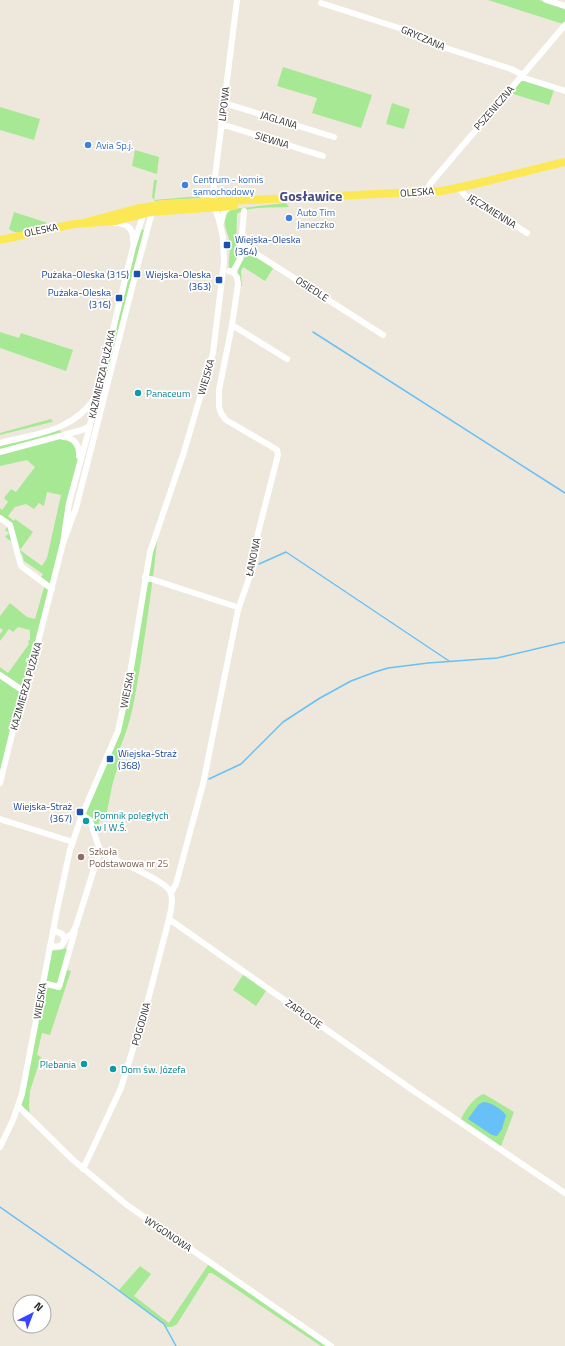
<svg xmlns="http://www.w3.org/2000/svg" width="565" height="1346" font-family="'Titillium Web',sans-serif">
  <rect width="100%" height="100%" fill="#eee8dc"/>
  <path fill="#a7e894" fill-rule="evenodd" d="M488,0h51l26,9v13l-2,2z
    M283,67l89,28 -11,33 -49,-15 5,-15 -40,-12z
    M522,80l32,10 -5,15 -39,-12z
    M392,103l18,6 -6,20 -18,-5z
    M0,107l40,12 -6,21 -34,-10z
    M135,150l24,7 -2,17 -25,-8z
    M154,180h3l-3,20 46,-4v2l-45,3 -3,-4z
    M286,203l3,4c-14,1 -41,-1 -52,7l-1,37 3,2c-2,7 -3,12 -9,16l-1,-1c-1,-7 1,-15 1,-22 1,-11 -15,-29 3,-37z
    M14,212l43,14c-12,3 -38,12 -48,3z
    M140,229l4,1 -45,179 -4,-1z
    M249,253l25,14 -9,14 -22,-14 -2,4 1,16c-10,-11 -2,-23 5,-33z
    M0,332l19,6 2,-5 52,17 -7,21 -66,-23z
    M51,419l2,2 -1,1 -52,13v-2z
    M60,430l1,4 -61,16v-4z
    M68,437l11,15 -16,91 -63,240v-116l8,6 21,-29 -1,-2 2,-3v-9l-12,-3 -5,5 -4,-3 -9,12v-7l3,-4 -3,-2v-12l10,-13 17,14 8,2 10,-35 -6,-4 4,-6 -19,-13 -2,-7 -4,1 -3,-11 -10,-7 4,-4 -4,-3 4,-5 -9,-7v-10l2,2 6,-8 -4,-4 7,-9 5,3 19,-25 -8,-7 -27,6v-14zM47,492l14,3 -14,63 -5,8 -22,-16 13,-18 -18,-13 -1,2 -6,-5 7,-9 11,-3 8,5 5,-6 5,3z
    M154,540l3,2c-4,40 -10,79 -16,119 -5,30 -9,61 -22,89l3,2 -10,34 -6,31 -5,-1 -4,14 -3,1 -2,-6 -10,-10 33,-76z
    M66,948l1,3 -3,18 7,2 -21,64 -8,-2 -5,22 4,2 -11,34 -1,15 1,11 -10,-10 29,-156 11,-1z
    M245,972l23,16 -12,18 -23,-16z
    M484,1094l30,18 -14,37 -40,-27c3,-10 15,-26 24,-28z
    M210,1262l121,84h-10l-109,-73h-3l-32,51 -5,3h-5l-48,-37 21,-24 11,8 -17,22 35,27z"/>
  <path fill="#67c0f7" d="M483,1102c8,0 18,7 23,13l-4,14 -5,7 -5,-1 -24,-16 10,-14z"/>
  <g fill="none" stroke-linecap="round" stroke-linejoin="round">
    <path stroke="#67c0f7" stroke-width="1.5" d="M313,332l252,161
      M259,564l27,-12 163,109
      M209,779l32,-15 42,-42 37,-24 31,-17 24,-9 13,-4 40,-5 69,-5 68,-16
      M0,1207l99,69 65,48 12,22"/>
    <path stroke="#fff" stroke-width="6" d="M546,0l19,6
      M321,3l100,32 6,3 3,5 81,26 12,6
      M521,77l44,14
      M224,103l110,34
      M221,124l102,32
      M460,187c2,9 12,13 20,16l47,30
      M427,192l3,-8 135,-159
      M115,223c12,0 19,6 18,18
      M221,223l3,-11 5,-5
      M241,244l142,91
      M229,271l4,1 7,-13 4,-48
      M232,325l55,34
      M63,437c11,0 17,9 16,19
      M0,443c35,-9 73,-12 94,-44
      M0,452l82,-22 8,-4
      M0,518l10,7 11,41 31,23
      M63,543l13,-35 61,-240 14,-52v-5l-1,-2
      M145,577l89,29
      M0,675l25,17
      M0,783l14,-57 22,-76 27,-107 6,-40 18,-66 46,-190 11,-35
      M82,815l8,5 10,31 4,3c13,7 60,26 66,37 4,8 1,19 -1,28l242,170 154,104
      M0,819l73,23
      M171,893l5,-9 27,-100 35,-174 17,-49 3,-28 20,-78 -1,-5 -3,-2 -48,-28 -5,-7 -2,-6v-17l13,-65 6,-41 -1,-7 -4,-5
      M65,938l7,-4 4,-8 24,-76
      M50,947l11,-1 4,-6 -3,-6 -9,-4
      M43,983l16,4 16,-56
      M18,1106l54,53 55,46 204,141
      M0,1147l13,-27 9,-26 35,-184 13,-60 12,-35 36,-84 10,-45 22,-134 34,-100 29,-99 11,-91 -1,-25 -4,-17 -6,-18v-9l24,-193
      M83,1169l38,-81 27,-88 21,-81"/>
    <path stroke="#fbe854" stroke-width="8" d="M83,223l52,-14 29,-5 278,-13 33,-7 90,-22
      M0,240l74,-16 42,-3 35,-9 83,-6"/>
  </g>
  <g fill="#3f7fe0" stroke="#fff" stroke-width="1.5">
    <circle cx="88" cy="145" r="4"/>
    <circle cx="185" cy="185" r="4"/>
    <circle cx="289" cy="218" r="4"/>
  </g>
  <g fill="#1a4fb4" stroke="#fff" stroke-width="1.5">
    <rect x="223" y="241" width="8" height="8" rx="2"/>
    <rect x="133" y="270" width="8" height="8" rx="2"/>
    <rect x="215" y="276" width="8" height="8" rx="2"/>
    <rect x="115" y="294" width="8" height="8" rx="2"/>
    <rect x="106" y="755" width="8" height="8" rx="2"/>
    <rect x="76" y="808" width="8" height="8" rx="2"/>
  </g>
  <g fill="#0f9aa8" stroke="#fff" stroke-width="1.5">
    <circle cx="138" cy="393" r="4"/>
    <circle cx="86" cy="821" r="4"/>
    <circle cx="84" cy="1064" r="4"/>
    <circle cx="113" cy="1069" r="4"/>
  </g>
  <circle fill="#8d6e63" stroke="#fff" stroke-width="1.5" cx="81" cy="857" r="4"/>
  <g text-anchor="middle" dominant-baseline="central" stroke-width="3.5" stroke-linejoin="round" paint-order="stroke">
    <g font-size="10" fill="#2b2b2b" stroke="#fff">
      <text transform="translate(423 38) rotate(23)">GRYCZANA</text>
      <text transform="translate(224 104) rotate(-83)">LIPOWA</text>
      <text transform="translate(494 108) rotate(-49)">PSZENICZNA</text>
      <text transform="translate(279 120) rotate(17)">JAGLANA</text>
      <text transform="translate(272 140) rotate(17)">SIEWNA</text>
      <text transform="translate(417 192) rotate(-4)">OLESKA</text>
      <text transform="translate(492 211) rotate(32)">JĘCZMIENNA</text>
      <text transform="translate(41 230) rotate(-12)">OLESKA</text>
      <text transform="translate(312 289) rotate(33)">OSIEDLE</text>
      <text transform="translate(102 374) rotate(-77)">KAZIMIERZA PUŻAKA</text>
      <text transform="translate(206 377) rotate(-74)">WIEJSKA</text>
      <text transform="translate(253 557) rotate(-78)">ŁANOWA</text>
      <text transform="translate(26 686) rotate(-74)">KAZIMIERZA PUŻAKA</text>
      <text transform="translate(127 690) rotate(-79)">WIEJSKA</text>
      <text transform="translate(40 1001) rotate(-80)">WIEJSKA</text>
      <text transform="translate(304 1014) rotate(35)">ZAPŁOCIE</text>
      <text transform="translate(141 1024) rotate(-74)">POGODNA</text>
      <text transform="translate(168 1234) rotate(34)">WYGONOWA</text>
    </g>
    <g font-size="10" fill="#366cbe" stroke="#fff" text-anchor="start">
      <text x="96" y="145">Avia Sp.j.</text>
      <text x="193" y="179">Centrum - komis<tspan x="193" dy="12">samochodowy</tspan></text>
      <text x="297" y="212">Auto Tim<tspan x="297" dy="12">Janeczko</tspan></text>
    </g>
    <g font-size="10" fill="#164399" stroke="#fff" text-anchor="end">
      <text x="235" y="239" text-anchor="start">Wiejska-Oleska<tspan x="235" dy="12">(364)</tspan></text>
      <text x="129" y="274">Pużaka-Oleska (315)</text>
      <text x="211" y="274">Wiejska-Oleska<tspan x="211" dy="12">(363)</tspan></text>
      <text x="111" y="292">Pużaka-Oleska<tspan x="111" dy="12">(316)</tspan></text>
      <text x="118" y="753" text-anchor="start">Wiejska-Straż<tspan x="118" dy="12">(368)</tspan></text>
      <text x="72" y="806">Wiejska-Straż<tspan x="72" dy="12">(367)</tspan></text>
    </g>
    <g font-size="10" fill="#0d838f" stroke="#fff" text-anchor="start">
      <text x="146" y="393">Panaceum</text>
      <text x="94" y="815">Pomnik poległych<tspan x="94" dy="12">w I W.Ś.</tspan></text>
      <text x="76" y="1064" text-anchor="end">Plebania</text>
      <text x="121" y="1069">Dom św. Józefa</text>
    </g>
    <g font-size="10" fill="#785e54" stroke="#fff" text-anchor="start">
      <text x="89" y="851">Szkoła<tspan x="89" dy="12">Podstawowa nr 25</tspan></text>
    </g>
    <g font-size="14" font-weight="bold" fill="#474b7f" stroke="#fff">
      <text x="311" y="195">Gosławice</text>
    </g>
  </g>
  <g transform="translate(32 1314) rotate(42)"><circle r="19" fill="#ffffff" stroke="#aaaaaa"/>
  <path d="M0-3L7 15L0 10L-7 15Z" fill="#3745ff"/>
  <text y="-6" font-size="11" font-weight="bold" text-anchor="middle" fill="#2b2b2b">N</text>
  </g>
</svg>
